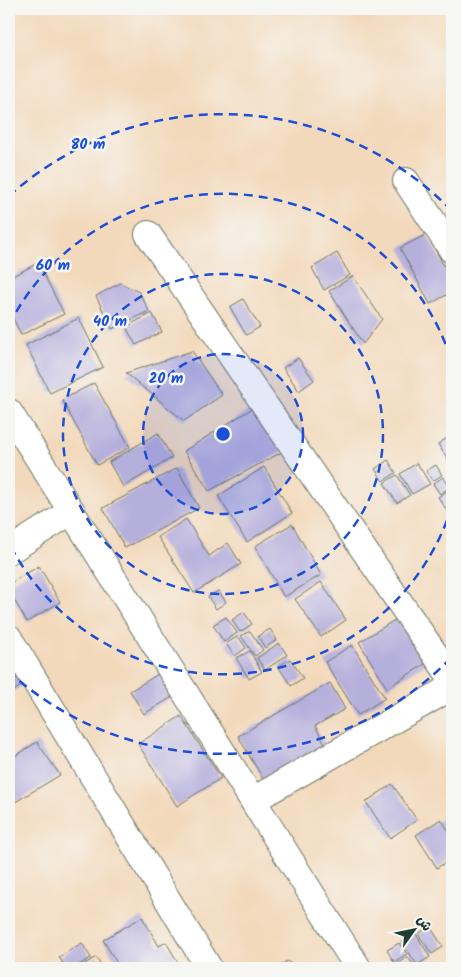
<svg xmlns="http://www.w3.org/2000/svg" width="461" height="977" font-family="Kalam,'Playpen Sans Arabic',sans-serif">
  <rect width="100%" height="100%" fill="#f6f6f2"/>
  <filter id="ink" filterUnits="userSpaceOnUse"><feTurbulence type="fractalNoise" baseFrequency=".02" numOctaves="2"/><feDisplacementMap in="SourceGraphic" scale="10" xChannelSelector="R" yChannelSelector="G"/><feConvolveMatrix kernelMatrix="1 2 1 2 8 2 1 2 1" color-interpolation-filters="sRGB"/></filter>
  <filter id="wash" filterUnits="userSpaceOnUse"><feTurbulence type="fractalNoise" baseFrequency=".0096" numOctaves="4" result="noise"/><feDisplacementMap in="SourceGraphic" scale="20" xChannelSelector="R" yChannelSelector="G"/><feGaussianBlur stdDeviation="1.12" result="paint"/><feColorMatrix in="noise" values="0 0 0 0 0 0 0 0 0 0 0 0 0 0 0 0 0 1.4 0 .05"/><feComposite in="paint" operator="in"/></filter>
  <g filter="url(#wash)">
    <rect width="100%" height="100%" fill="#f3d9bb"/>
    <g id="blocks">
      <path fill="#b5afdc" d="M427,234l25,47v11l-22,12 -30,-56z
        M337,253l13,22 -26,15 -12,-22z
        M38,263l26,51 -43,21 -12,-25v-32z
        M353,276l29,43 -19,25 -34,-53z
        M120,283l19,9 10,19 -37,18 -16,-33z
        M243,299l17,28 -14,8 -16,-28z
        M152,313l10,19 -26,13 -10,-18z
        M79,318l24,49 -53,26 -24,-48z
        M192,351l30,44 -38,26 -58,-48z
        M298,358l16,22 -15,11 -16,-23z
        M94,383l36,64 -33,18 -35,-65z
        M256,406l26,46 -73,39 -25,-40z
        M158,433l14,25 -49,29 -14,-25z
        M452,435v31l-14,-22z
        M388,460l8,13 -13,8 -8,-12z
        M417,463l13,21 -18,10 -12,-20z
        M436,465l6,10 -9,6 -7,-10z
        M264,467l28,46 -45,29 -29,-46z
        M177,468l22,40 -74,40 -22,-40z
        M397,475l13,20 -13,8 -13,-20z
        M443,477l7,10 -10,7 -7,-10z
        M450,489l2,3v26l-14,-21z
        M186,519l23,37 19,-13 13,21 -47,29 -36,-56z
        M292,524l29,51 -37,22 -29,-51z
        M39,566l21,36 -33,20 -18,-31v-7z
        M321,582l25,38 -25,17 -26,-38z
        M218,591l8,11 -10,7 -8,-12z
        M244,612l8,12 -12,8 -8,-12z
        M226,617l11,16 -13,9 -11,-17z
        M398,618l27,46 -38,24 -28,-46z
        M270,629l7,11 -12,8 -7,-12z
        M250,631l13,19 -8,6 -14,-20z
        M238,636l8,12 -11,8 -9,-12z
        M279,643l8,12 -22,15 -8,-12z
        M352,645l33,53 -27,17 -33,-53z
        M250,651l12,21 -13,7 -13,-21z
        M9,655l17,28 -17,11z
        M290,659l13,19 -12,8 -13,-20z
        M160,673l14,23 -30,18 -14,-23z
        M330,683l15,26 -30,17 13,23 -62,35 -28,-48z
        M181,716l40,62 -44,28 -39,-62z
        M37,742l23,33 -48,29 -3,-5v-39z
        M392,784l25,36 -27,18 -24,-36z
        M441,819l11,17v22l-15,10 -21,-33z
        M142,917l17,29 7,-4 15,26h-61l-17,-28z
        M430,926l13,21 -11,7 -14,-20z
        M416,934l14,23 -13,8 -15,-23z
        M82,943l9,15 -18,10h-7l-7,-11z
        M399,943l8,11 -13,8 -7,-12z
        M96,957l7,11h-25z
        M408,957l6,9 -3,2h-13l-3,-3z
        M287,961l10,7h-20z"/>
    </g>
  </g>
  <g filter="url(#ink)">
    <use href="#blocks" fill-opacity="0" stroke="#697463" stroke-width="1"/>
    <g fill="none" stroke-linecap="round" stroke-linejoin="round">
      <g stroke="#697463" stroke-width="28">
        <path id="street" d="M406,181l46,69
          M148,234l304,445
          M9,412l349,556
          M9,551l63,-40
          M9,638l200,330
          M253,800l199,-113"/>
      </g>
      <use href="#street" stroke="#fff" stroke-width="26"/>
    </g>
  </g>
  <circle cx="223" cy="434" r="80" fill="#1d4ed8" fill-opacity=".12"/>
  <g fill="none" stroke="#1d4ed8" stroke-width="2.5" stroke-dasharray="9 6">
    <circle cx="223" cy="434" r="80"/>
    <circle cx="223" cy="434" r="160"/>
    <path d="M452 506A240 240 0 0 1 9 543M9 325A240 240 0 0 1 452 362"/>
    <path d="M451 658A320 320 0 0 1 9 672M9 196A320 320 0 0 1 451 210"/>
  </g>
  <circle cx="223" cy="434" r="8" fill="#1d4ed8" stroke="#f6f6f2" stroke-width="2.5"/>
  <g font-size="15" text-anchor="middle" font-weight="bold" fill="#1d4ed8" stroke="#f6f6f2" stroke-width="5" stroke-linejoin="round" paint-order="stroke">
    <text x="88" y="149">80 m</text>
    <text x="53" y="270">60 m</text>
    <text x="110" y="326">40 m</text>
    <text x="166" y="383">20 m</text>
  </g>
  <rect width="461" height="977" fill="none" stroke="#f6f6f2" stroke-width="30"/>
  <g transform="translate(414 930) rotate(57)" stroke="#f6f6f2" stroke-width="4" paint-order="stroke">
  <path d="M0-4L9 19L0 12L-9 19Z" fill="#1f3d34"/>
  <text y="-8" font-size="14" font-weight="bold" text-anchor="middle" fill="#1f3d34">ش</text>
  </g>
</svg>
